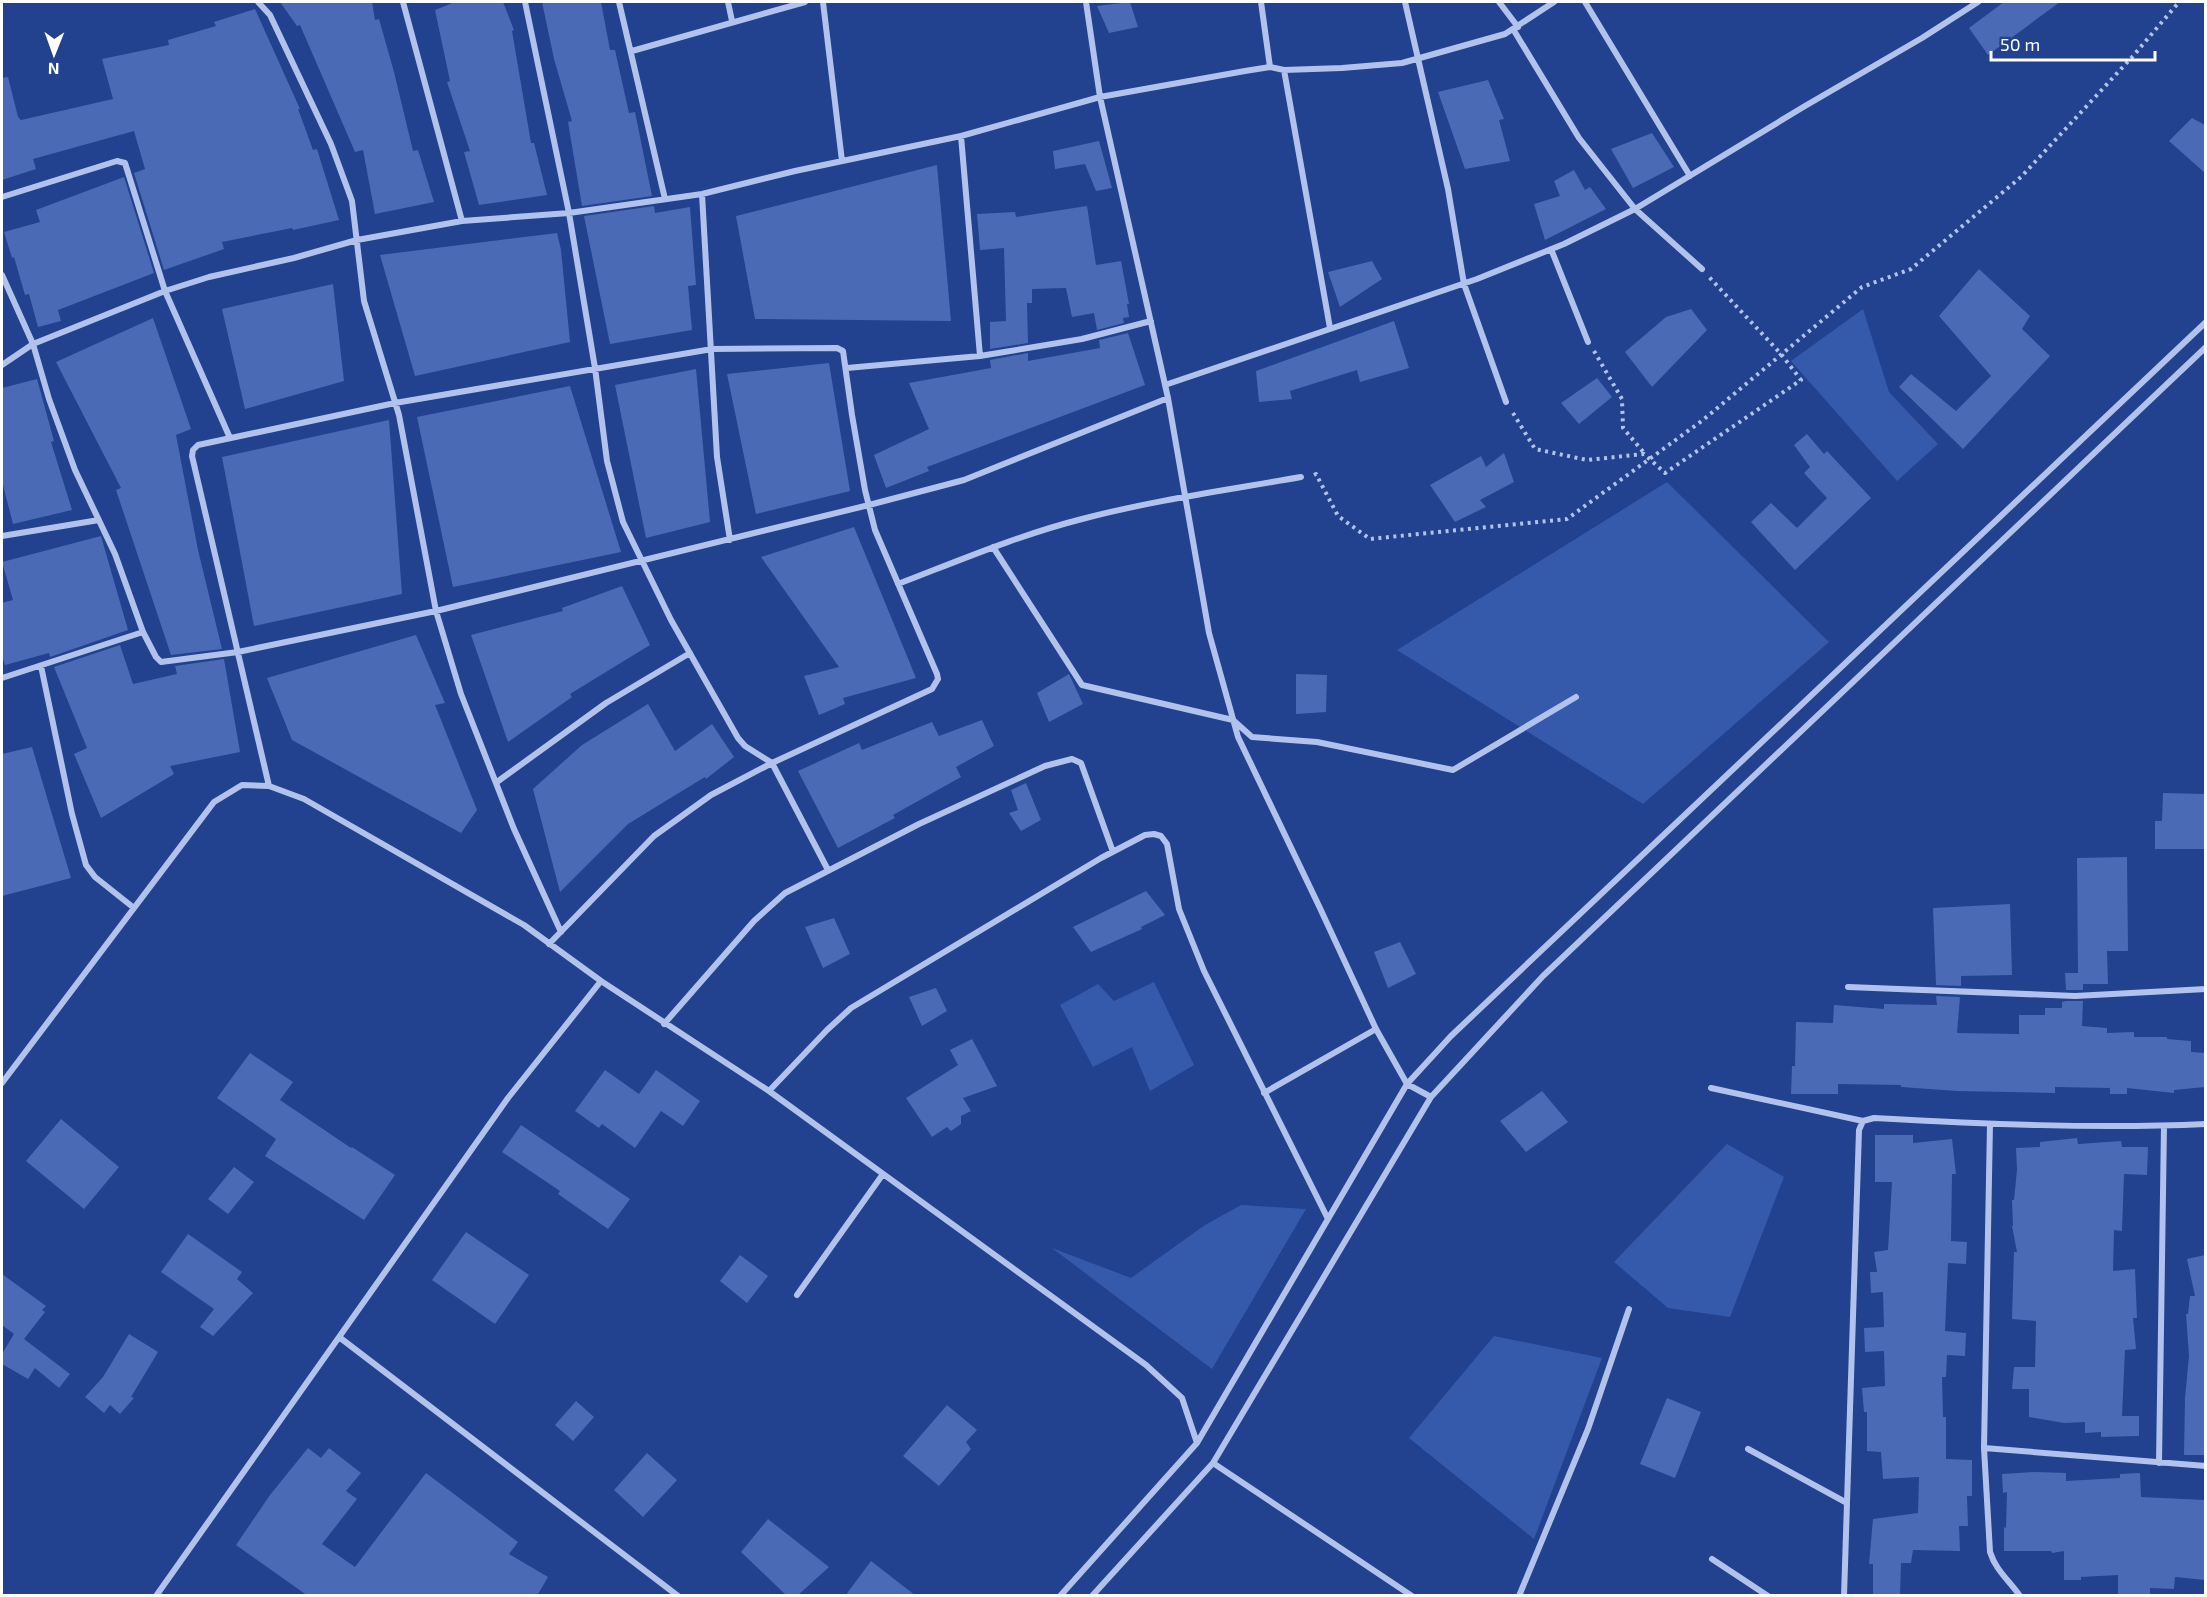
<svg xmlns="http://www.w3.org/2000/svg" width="2207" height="1597" font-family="'Exo 2',sans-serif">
  <rect width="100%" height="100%" fill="#22418e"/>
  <path fill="#365aab" d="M1863,309l26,83 49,52 -41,37 -106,-120z
    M1667,482l162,160 -186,162 -246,-154z
    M1154,982l40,83 -44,26 -18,-44 -39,20 -33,-62 38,-21 16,17z
    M1727,1144l57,33 -54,140 -62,-9 -54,-46z
    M1241,1205l65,4 -94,160 -160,-121 79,30 74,-53z
    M1494,1336l108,22 -68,181 -125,-101z"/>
  <path fill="#4b6ab5" d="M280,2h92l3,18 4,-1 15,53 19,79 5,-1 16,52 -59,12 -12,-64 -8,2 -55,-127 -3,1z
    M455,2h48l11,28 -2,1 19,112h3l13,52 -68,10 -15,-53 6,-1 -23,-69 3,-1 -15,-71z
    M542,2h59l9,48h5l14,63 6,-1 17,84 -70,10 -14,-84 4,-1 -18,-62z
    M1130,2l8,25 -29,6 -12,-27z
    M2004,2h56l-72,53 -19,-27z
    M255,9l45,100h-2l15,41 4,-1 22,71 -46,10 -1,-2 -70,14 2,7 -60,21 -30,-97 11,-4 -11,-38 -101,28 3,10 -34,11v-102l6,-1 10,40 3,3 92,-21 -11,-40 67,-14 -1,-5 48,-14 -2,-4z
    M1488,80l16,39 -5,1 11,41 -45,8 -27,-77z
    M2192,118l13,7v48l-36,-32z
    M1652,133l22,34 -41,21 -22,-39z
    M1099,141l13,47 -16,3 -11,-27 -30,5 -2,-18z
    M937,165l14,156 -196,-2 -19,-103z
    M1574,170l11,20 5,-3 16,22 -61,31 -11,-36 26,-8 -6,-15z
    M124,177l30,96 -96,37 3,11 -23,6 -9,-33 -4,1 -11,-38 -2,1 -8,-26 36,-10 -4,-12z
    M654,206l1,7 35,-6 6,78 -8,1 4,44 -82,14 -26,-128z
    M1087,206l9,59 25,-4 8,43h-2l2,13 -6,1 1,5 -27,7 -3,-17 -22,4 -6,-29 -34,1v14h-5l1,40 -38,6v-27l16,-1 -2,-73 -24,2 -3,-36 38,-2 1,5z
    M557,233l4,17 9,92 -155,34 -35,-121z
    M1372,261l10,18 -42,28 -12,-35z
    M1979,269l51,47 -8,13 28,27 -87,93 -64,-62 12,-13 45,37 35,-35 -52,-60z
    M333,284l11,97 -99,28 -23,-100z
    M1691,309l16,21 -55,57 -27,-35 41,-35z
    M153,318l38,111 -15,6 22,115 24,99 -51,6 -55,-165 5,-2 -65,-126z
    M1394,321l15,47 -49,14 -3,-12 -67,21 2,8 -33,3 -3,-31z
    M1128,333l17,52 -218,82 2,4 -43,17 -12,-33 55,-26 -20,-46 82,-15 -1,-8 38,-7v8l72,-13 -1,-8z
    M829,363l21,128 -94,23 -29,-140z
    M696,369l14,153 -64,16 -31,-153z
    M1597,378l15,19 -33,27 -18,-21z
    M37,379l17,62 -3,1 21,68 -59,14 -11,-43v-93z
    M570,386l51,166 -168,35 -36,-170z
    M389,420l13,174 -148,32 -32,-169z
    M1807,434l17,20 3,-3 44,47 -76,72 -44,-48 20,-19 26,25 30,-30 -23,-25 6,-6 -16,-22z
    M1504,453l10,29 -34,18 6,7 -31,15 -25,-37 51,-29 5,11z
    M854,527l62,151 -73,20 2,6 -26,11 -15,-39 35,-9 -78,-110z
    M101,536l27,94 -78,27 -1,-4 -44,12 -3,-10v-52l11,-3 -11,-38z
    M622,586l28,59 -80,49 2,3 -64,45 -37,-107 92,-24 -1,-3z
    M416,635l29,68 -10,2 42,105 -16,23 -169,-93 -25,-62z
    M120,645l13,39 44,-10 -2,-8 49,-7 16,93 -70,14 4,8 -73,44 -27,-64 13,-6 -33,-81z
    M1069,674l14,30 -34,18 -12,-29z
    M1296,674l31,1 -1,37 -30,2z
    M648,704l27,47 37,-27 22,33 -28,22 -1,-2 -77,47 -68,68 -27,-103 49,-44z
    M982,720l12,26 -38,21 5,10 -68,38 2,3 -57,30 -40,-77 61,-28 3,7 70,-28 7,14z
    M32,747l39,131 -69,18v-142z
    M1026,783l15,37 -20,11 -12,-18 9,-3 -7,-20z
    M2163,793l42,1v55h-50v-28h7z
    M2127,857l1,94h-21l1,33h-25v6h-17l-1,-17h13l-1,-115z
    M1146,891l19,24 -24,12 1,2 -51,23 -18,-25z
    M2010,904l2,71 -51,1v10l-25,-1 -3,-77z
    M834,918l16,36 -27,14 -18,-41z
    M1400,942l16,32 -28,14 -14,-36z
    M936,988l11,23 -25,15 -13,-29z
    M1936,996l24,1 -3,36 62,1v-19h26v-7h17v-6l4,-1h17l-1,25 25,2v5l27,-1v5h33v2l24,2v11l14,1v34l-31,3v3l-47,-5v6h-17v-6l-55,-1v6l-98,-2 -56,-4v-2l-63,-1v10h-47l1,-28h3l1,-44 37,1 1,-18 50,4v-5l53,1z
    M972,1039l25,47 -34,12 8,13 -10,5v8l-10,7 -4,-4 -15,10 -26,-39 52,-33 -8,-15z
    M250,1053l43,29 -13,18 71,48 1,-1 43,28 -31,45 -99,-64 11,-17 -59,-41z
    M605,1070l34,24 17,-24 44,31 -17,25 -22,-15 -26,37 -33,-24 -3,4 -24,-17z
    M1542,1091l26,31 -42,30 -26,-31z
    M61,1119l58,48 -35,42 -58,-48z
    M521,1125l109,74 -22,30 -50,-35 2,-3 -58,-39z
    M1875,1135h38v8l39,-4 4,35h-4l-1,67 16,1 -1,22 -18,-1 -3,68 21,2 -1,23 -18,-1 -1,22h-4l1,40h3v42l26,1v36h-5l1,30h-9l1,25 -47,-1 -2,13h-10l-1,33h-27v-32h-4l4,-45 45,-6 1,-36 -36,2 -2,-27 -14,-1v-39h-3l-2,-24 23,-2 -1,-35 -19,1 -1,-24 20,-1 -1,-35 -12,1 -1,-21h7l-3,-20 14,-2 4,-68h-17z
    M2077,1138l1,6 43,-3 1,6h26l-1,28 -23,-1 -2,57 -8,-1 -1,41 22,-2 2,49h-4l3,31 -11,1 -3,66h17v20l-38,1v-5l-16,1v-11l-21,1 -35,-6v-28h-17l2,-22h21l1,-46 -24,-2 2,-67h3l-5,-26h1l-1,-26h2l3,-30 -1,-22 24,-1v-5z
    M234,1167l20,15 -26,32 -20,-15z
    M466,1232l63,43 -34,49 -63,-44z
    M188,1234l54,38 -5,7 16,14 -40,43 -13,-9 14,-18 -53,-37z
    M740,1255l28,21 -21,27 -27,-22z
    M2205,1255v200h-21l1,-57 4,-42 -3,-42h2l2,-18h5l-8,-37z
    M2,1274l44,32 -4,4 3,2 -21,27 46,35 -11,14 -24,-20 -7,11 -26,-15v-10l12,-20 -12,-9z
    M129,1334l29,18 -27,45 3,1 -14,16 -10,-9 -6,8 -19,-16 18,-20z
    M1667,1398l34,14 -26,66 -35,-14z
    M576,1401l18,16 -21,24 -18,-16z
    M947,1405l30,25 -11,12 5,7 -32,37 -36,-30z
    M308,1448l13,10 8,-10 32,25 -15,18 11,8 -35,45 33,23 71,-94 92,69 -9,12 39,23 -11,19h-229l-72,-51 34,-50z
    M647,1453l30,27 -34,37 -29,-27z
    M2035,1472l31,1v8l54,-3v-4l20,-1 1,24 64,3v80l-30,-3 -1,12 -24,-1v8h-32v-21l-37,2v3h-17v-29l-12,2 -1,-2h-47v-24l2,1 1,-36 -4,1 -1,-19z
    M768,1519l61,48 -32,29h-10l-46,-44z
    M871,1561l45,35h-71z"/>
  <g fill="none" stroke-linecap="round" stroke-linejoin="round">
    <path stroke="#b1c3ec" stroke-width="4" stroke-dasharray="3 4.5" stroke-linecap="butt" d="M1594,351l28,48 1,29 22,26
      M1513,413l22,36 52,11 57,-6 21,19 136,-93 -20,-26 -72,-77
      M1314,475l2,-1 22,42 32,23 197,-20 136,-99 159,-133 49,-18 110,-92 112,-121 46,-54"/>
    <path stroke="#b1c3ec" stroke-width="6" d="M258,2l12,13 61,129 21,57 12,100 35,114 37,196 25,83 53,135 47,103
      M403,2l59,219
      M525,2l44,211 26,155 12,93 16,61 48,98 67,118 7,8 27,17 56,107
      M619,2l46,197
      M728,2l4,19
      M823,2l19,159
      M1086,2l14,95 68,301 41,235 29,104 81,169 57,123 31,55 24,13
      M1261,2l9,65
      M1405,2l43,187 16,95 42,118
      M1499,2l19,25
      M1585,2l105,174
      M1513,29l66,109 56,71 67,60
      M632,51l173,-49
      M1284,70l46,258
      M961,136l19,220
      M702,194l15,263 13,83
      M2,197l115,-36 8,2 40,128 65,147
      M1551,249l37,93
      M2,275l31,69 16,55 26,71 40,84 28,78 13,25 5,5 77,-10 198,-41 433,-106 95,-25 204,-82
      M2,365l31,-21 132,-53 44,-14 85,-19 63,-18 105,-19 107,-8 133,-19 93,-23 166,-35 139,-39 145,-26 25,-4 14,3 58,-2 60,-5 103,-29 49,-32
      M847,368l133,-12 102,-17 69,-18
      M1165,385l312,-106 87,-35 71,-35 170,-103 117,-68 56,-36
      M2,536l97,-16
      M993,547l89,138 151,35 19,17 65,5 136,28 123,-73
      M898,584c60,-23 121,-49 184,-65 72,-19 146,-29 219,-42
      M41,666l31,148 14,51 9,12 39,31
      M2,678l141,-46
      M497,782l109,-79 84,-50
      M269,786l-77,-330 1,-6 5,-5 197,-42 317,-54 125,-1 6,3 9,64 13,75 10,40 62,144 1,5 -6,10 -160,74 -61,32 -57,41 -105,108
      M1848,987l227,9 131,-7
      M664,1024l90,-103 31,-28 134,-69 126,-58 27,-7 9,4 32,89
      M2,1083l212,-281 28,-17 27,1 35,13 220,126 77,56 168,110 377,274 36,33 15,45
      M1711,1088l152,33 11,-3c110,6 221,11 332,6
      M769,1091l58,-61 24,-22 250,-150 44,-23 9,-1 7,2 6,8 12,65 25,62 124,248
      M1264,1093l112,-64
      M1990,1124l-6,324 6,104c6,19 19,28 30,44
      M797,1295l86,-121
      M339,1337l339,259
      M1984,1448l222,18
      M1748,1449l99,54
      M1213,1463l199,133
      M2159,1463l5,-337
      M1712,1559l56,37
      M156,1596l352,-498 93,-117
      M1060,1596l137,-153 210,-359 44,-48 755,-714
      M1092,1596l121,-133 218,-366 112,-121 663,-629
      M1519,1596l69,-167 41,-120
      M1844,1596l15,-466 4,-9"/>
  </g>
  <rect width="2207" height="1597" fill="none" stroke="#ffffff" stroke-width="6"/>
  <g transform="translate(54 54) rotate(181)" stroke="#22418e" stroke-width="4.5" paint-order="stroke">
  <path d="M0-4.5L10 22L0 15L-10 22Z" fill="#ffffff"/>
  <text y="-9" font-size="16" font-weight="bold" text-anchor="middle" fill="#ffffff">N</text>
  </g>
  <path d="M1991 51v9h164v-9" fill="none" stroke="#ffffff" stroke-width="3"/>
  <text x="2000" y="51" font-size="18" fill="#ffffff" stroke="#22418e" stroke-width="4.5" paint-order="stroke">50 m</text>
</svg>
